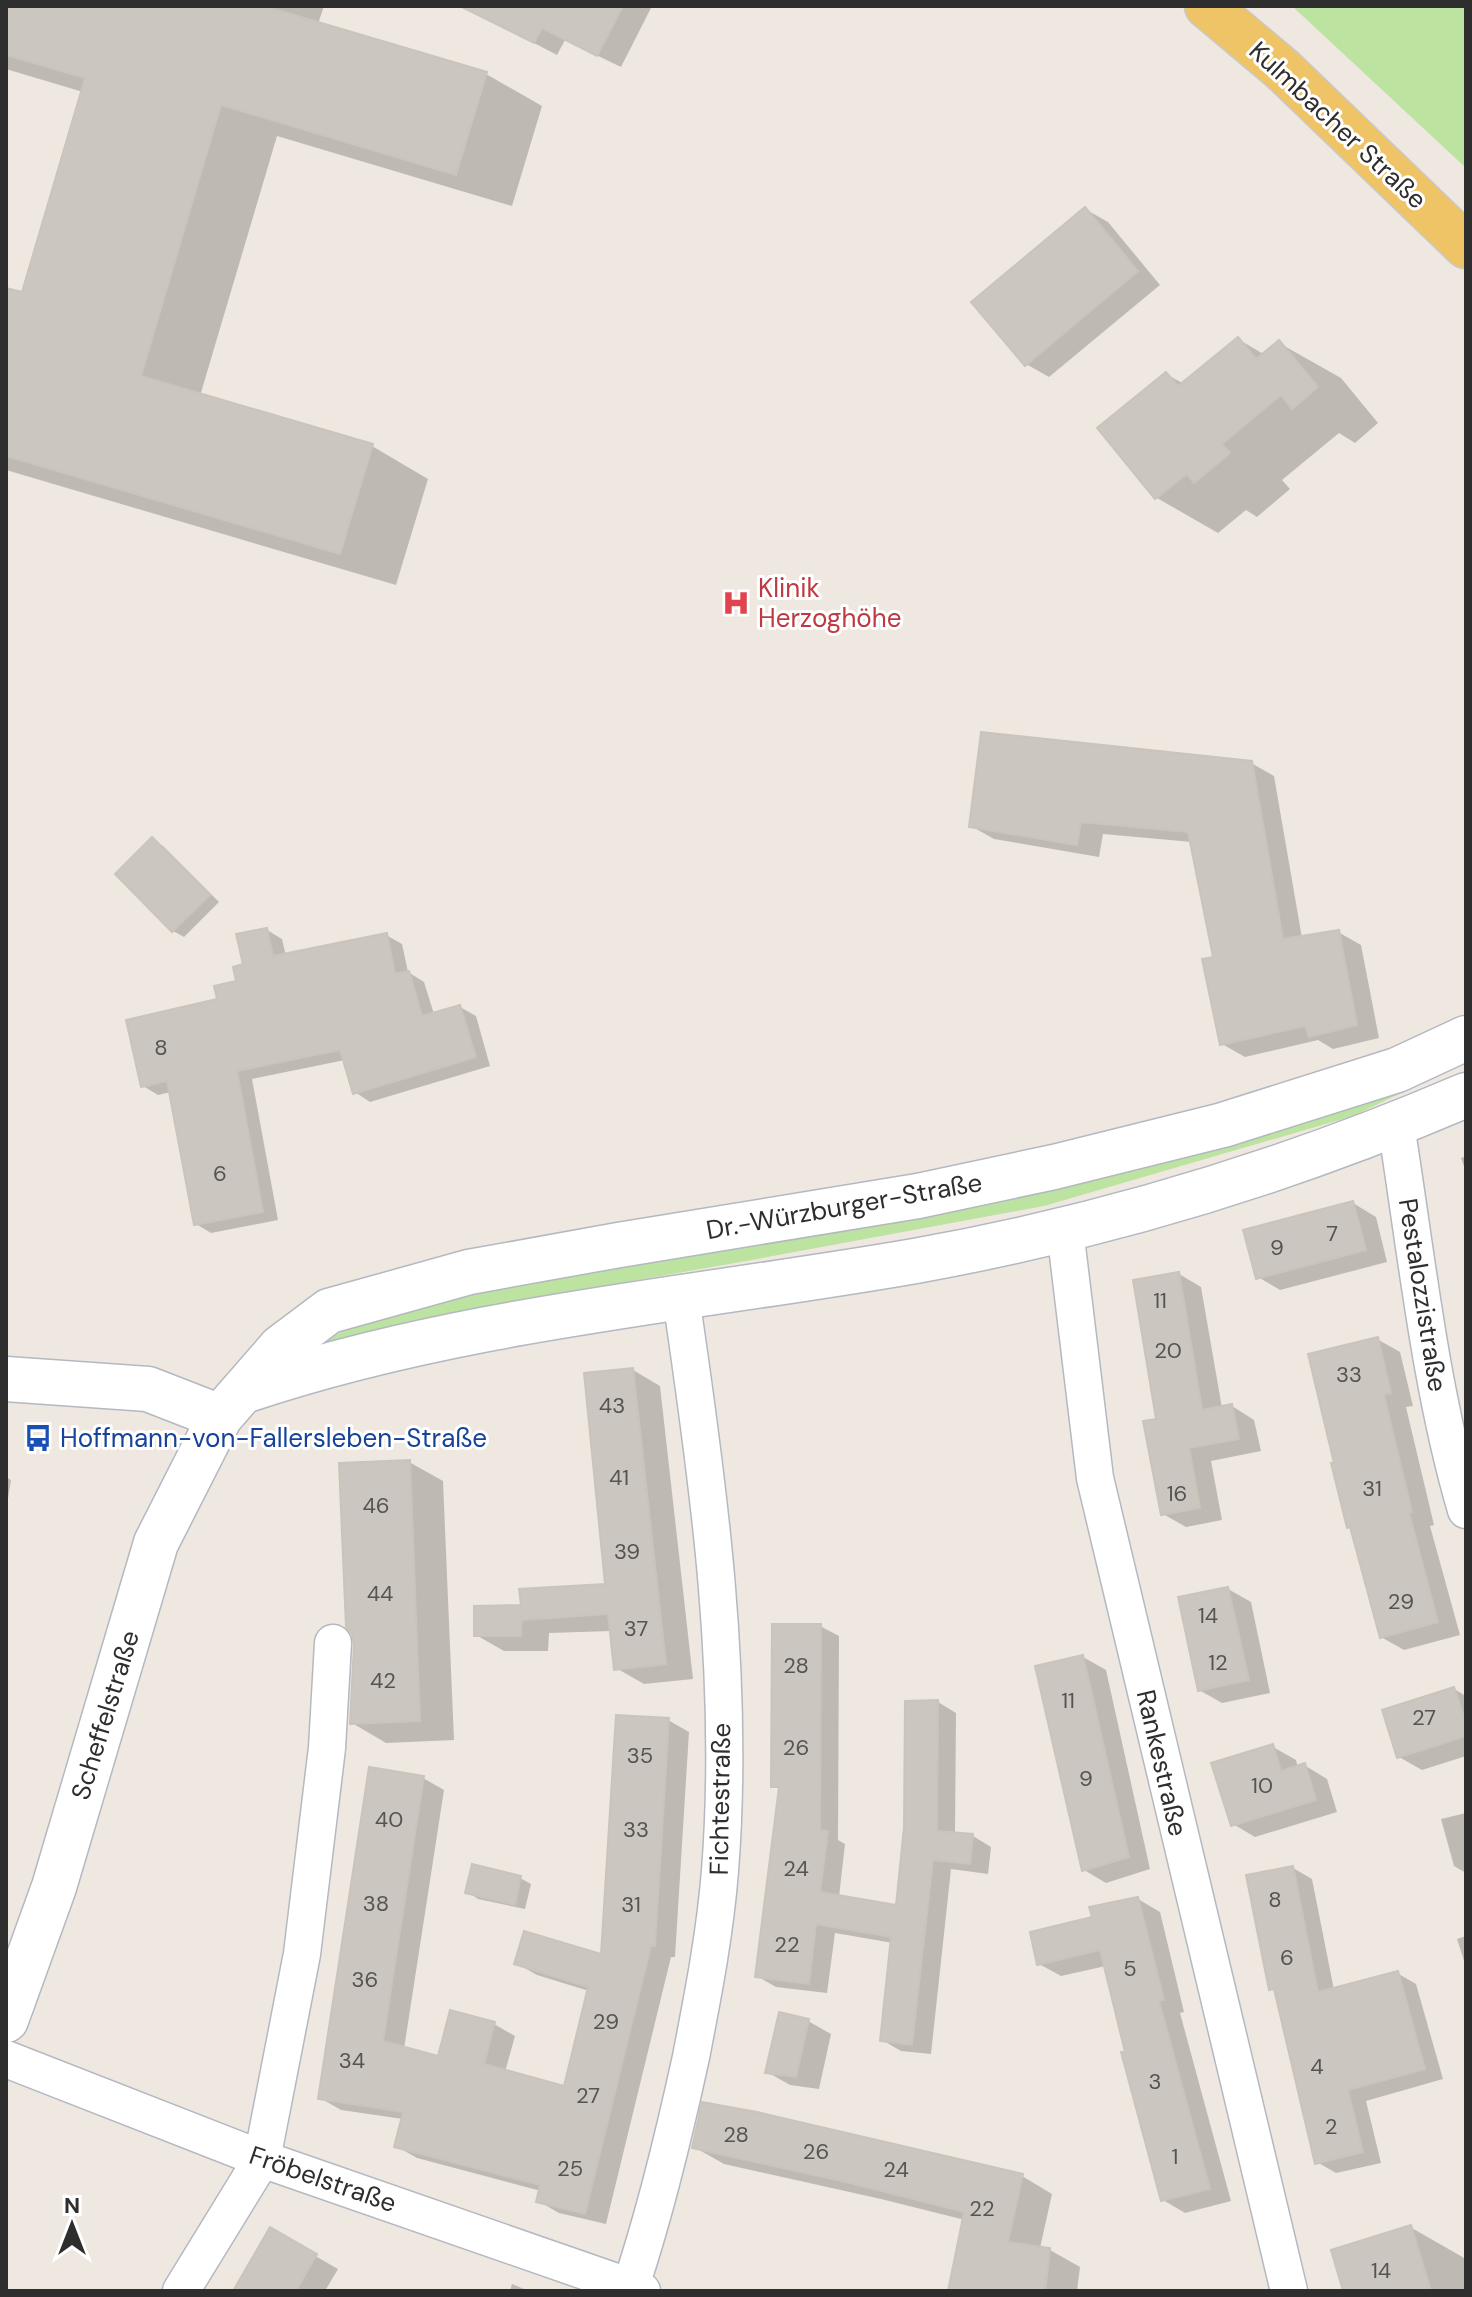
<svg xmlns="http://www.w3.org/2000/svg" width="1472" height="2297" font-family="'DM Sans',sans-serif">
  <rect width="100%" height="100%" fill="#efe8e1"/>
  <path fill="#bce3a0" d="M1292,6h174v162z
    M1466,1062l-113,54 -309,90 -303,56 -282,49 -153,42 76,-45z"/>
  <path fill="#0003" d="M6,6h318l-6,18 168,50 56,32 -30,100 -235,-70 -77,260 172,50 56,33 -32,106 -390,-115v-180l18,5 59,-203 -77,-23z
    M498,6h154l-31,61 -56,-27 -8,15 -44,-23z
    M1085,209l23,13 52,63 -111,92 -23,-13z
    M1238,339l27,16 14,-12 62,35 37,45 -23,20 -16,-10 -57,47 8,9 -33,28 -11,-7 -28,23 -61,-35 9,-124 18,10z
    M1251,763l23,13 28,162 36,-6 23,13 18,93 -46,11 -15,-9 -73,17 -23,-13 -7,-85 -23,-117 -89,-8 -4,23 -105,-18 -23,-13z
    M152,840l11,6 56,56 -35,35 -11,-6 -56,-57z
    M267,930l15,9 4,17 100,-21 16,9 6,28 16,10 10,32 26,-7 16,9 14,50 -120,36 -15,-10 -10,-32 -93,19 26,141 -67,13 -15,-9 -25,-132 -13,3 -15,-9 95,-103z
    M1466,1156v16l-5,-14z
    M1353,1203l23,14 11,45 -107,28 -22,-13z
    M1179,1274l22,13 21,121 10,-2 22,14 7,31 -50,10 11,59 -36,7 -23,-13 -5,-93z
    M1377,1339l23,13 13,54 -7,1 28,118 -4,1 30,109 -56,15 -23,-13 -29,-109 -3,-2z
    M633,1370l27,16 33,293 -49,5 -28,-16 -4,-37 -63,2 -1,18h-44l-28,-16 47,-28 84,-21z
    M409,1462l34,19 11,259 -68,3 -34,-20z
    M6,1477l5,3 -5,31z
    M1228,1589l23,13 19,91 -48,10 -23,-13z
    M820,1626l19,10 -1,204 7,4 -6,53 59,11 40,-206 18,11 -1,121 18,2 18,11 -3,27 -37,-5 -20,185 -30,-3 -19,-11 11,-97 -58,-10 -8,60 -51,-6 -19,-11 24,-186 -8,-5z
    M1083,1657l23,13 44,199 -44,14 -22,-13z
    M1454,1689l12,7v60l-44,14 -23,-13z
    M668,1720l21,12 -14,225h-4l-65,267 -47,-11 -21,-12 3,-10 -124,-33 -21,-12 7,-27 -62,-9 -21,-12 103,-320 21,12 -40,259 36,9 54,-34 21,12 -10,36 60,16 24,-97 -52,-16 -21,-12 87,-6z
    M1273,1747l23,13 2,8 6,-3 23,14 10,33 -82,25 -22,-13z
    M1466,1813v60l-12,-7 -13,-47z
    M1293,1868l19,11 22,111 63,-17 19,11 27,95 -77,22 15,62 -45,10 -19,-11 -40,-169 -6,-4z
    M520,1878l11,6 -6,25 -47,-10 -10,-7z
    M1138,1899l22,13 24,100 -4,1 51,188 -46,12 -22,-13 -57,-234 -45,10 -22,-12 55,-45z
    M1466,1936v31l-9,-28z
    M808,2021l23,13 -12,55 -29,-4 -23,-13z
    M694,2147l328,29 30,18 -12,54 10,2 30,17 -3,24h-127l15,-71 -84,-21 -157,-35z
    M1410,2227l56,32v32h-120z
    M270,2230l68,39 -13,22h-90z
    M512,2284l17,7h-19z"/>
  <path fill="#cbc6bf" stroke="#cac4ba" stroke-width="2" d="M6,6h258l223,66 -31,103 -235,-70 -80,271 232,68 -33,110 -334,-98v-168l16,4 63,-214 -79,-23z
    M460,6h163l-26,50 -55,-28 -8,15z
    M1085,207l53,64 -113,95 -54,-64z
    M1238,337l18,22 23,-19 39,47 -26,22 -11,-14 -59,49 8,9 -36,30 -7,-9 -32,25 -58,-71 69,-56 12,14z
    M981,732l271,29 31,178 56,-9 18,95 -48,12 -4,-11 -85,19 -18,-86 11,-2 -25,-125 -107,-10 -4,23 -108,-18z
    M152,837l58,58 -38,37 -57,-58z
    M267,928l6,28 114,-23 8,41 14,-3 13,45 38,-11 16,52 -123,37 -13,-44 -103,21 26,141 -69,13 -27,-144 -26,6 -15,-67 91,-21 -3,-13 22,-5 -3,-14 10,-3 -7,-30z
    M1353,1201l13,49 -110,29 -13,-49z
    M1179,1272l23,138 30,-6 7,35 -50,9 11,60 -39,7 -18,-94 13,-2 -23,-139z
    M1378,1337l13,56 -7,2 28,117 -3,1 29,109 -58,16 -30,-111 -3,1 -16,-65h3l-26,-109z
    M633,1368l33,296 -52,6 -6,-56 -86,6v-3l-1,19h-47v-30l47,-1 -2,-16 86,-5 -21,-211z
    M410,1460l10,261 -70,3 4,-80 -2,-10 -6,-7 -7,-164z
    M1228,1587l21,93 -51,11 -20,-94z
    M772,1624h49l-1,206 8,1 -8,61 76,13 8,-78 1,-126 33,-1 -1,131 36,3 -3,30 -37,-4 -21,185 -32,-4 11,-104 -75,-13 -7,60 -54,-7 24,-190h-8z
    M1083,1655l46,202 -47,14 -47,-205z
    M1454,1687l12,36v13l-69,22 -15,-48z
    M616,1715l53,3 -14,228h-4l-66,268 -49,-12 4,-17 -146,-38 9,-35 -85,-13 51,-332 55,9 -41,265 55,15 12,-46 45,12 -11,42 80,22 24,-99 -74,-23 10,-33 77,23z
    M1273,1744l8,27 24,-8 11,37 -85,26 -20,-63z
    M472,1864l49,12 -6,29 -50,-12z
    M1293,1866l25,126 80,-21 27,98 -77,21 15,62 -48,12 -41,-175 -5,1 -23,-115z
    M1138,1897l26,103 -5,1 51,188 -49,12 -40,-149h4l-25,-102 -63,15 -7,-33 62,-15 -3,-10z
    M779,2012l30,7 -13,58 -31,-4z
    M702,2102l55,10 266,62 -15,68 42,6 -5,43h-97l16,-79 -114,-29 -158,-35z
    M1411,2225l20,66h-88l-12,-41z
    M270,2227l47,27 -21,37h-63z"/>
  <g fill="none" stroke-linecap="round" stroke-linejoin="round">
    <g stroke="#b4b8c0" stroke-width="39">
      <path id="street" d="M1396,1125c20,126 34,263 70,385
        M1065,1230l30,248 194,813
        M6,2059l256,100 380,132
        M181,2291l81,-132 40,-205 25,-206 6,-105
        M629,2291c26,-76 45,-156 62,-234 12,-62 24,-123 29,-186 15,-192 -11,-384 -39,-573"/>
    </g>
    <g stroke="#b4b8c0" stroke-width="47">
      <path id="secondary" d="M6,1379l142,10 72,28
        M244,1391c216,-73 447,-91 671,-130 190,-34 374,-90 551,-166
        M6,2020l48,-133 102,-344 64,-126 61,-70 48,-36 140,-39 150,-27 299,-49 136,-29 169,-42 174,-55 69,-32"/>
    </g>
    <g stroke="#c9c9c9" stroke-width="47">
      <path id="primary" d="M1207,6l75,63 184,177"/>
    </g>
    <use href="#street" stroke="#fff" stroke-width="36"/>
    <use href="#secondary" stroke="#fff" stroke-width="44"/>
    <use href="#primary" stroke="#eec467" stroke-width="44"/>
  </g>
  <defs>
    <g id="hospital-bare" transform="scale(2.16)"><path d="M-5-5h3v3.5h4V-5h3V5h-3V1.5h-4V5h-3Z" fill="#e0444e" stroke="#fff" stroke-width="2.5" paint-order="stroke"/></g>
    <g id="bus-bare" transform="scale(2.16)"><path d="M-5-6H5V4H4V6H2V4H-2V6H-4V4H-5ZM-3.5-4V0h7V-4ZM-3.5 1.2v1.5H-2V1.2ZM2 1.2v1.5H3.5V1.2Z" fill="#1a4fb4" stroke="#fff" stroke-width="2.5" paint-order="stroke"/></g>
  </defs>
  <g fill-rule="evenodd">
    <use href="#hospital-bare" x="736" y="603"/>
    <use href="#bus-bare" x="38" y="1438"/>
  </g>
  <g text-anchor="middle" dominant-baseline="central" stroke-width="6" stroke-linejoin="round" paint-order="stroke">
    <g font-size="22" fill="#555452">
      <text x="161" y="1047">8</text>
      <text x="220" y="1173">6</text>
      <text x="1332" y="1233">7</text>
      <text x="1277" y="1247">9</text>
      <text x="1160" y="1300">11</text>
      <text x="1168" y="1350">20</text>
      <text x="1349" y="1374">33</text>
      <text x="612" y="1405">43</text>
      <text x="619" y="1477">41</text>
      <text x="1372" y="1488">31</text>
      <text x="1177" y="1493">16</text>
      <text x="376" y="1505">46</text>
      <text x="627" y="1551">39</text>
      <text x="380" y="1593">44</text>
      <text x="1401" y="1601">29</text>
      <text x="1208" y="1615">14</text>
      <text x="636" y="1628">37</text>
      <text x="1218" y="1662">12</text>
      <text x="796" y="1665">28</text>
      <text x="383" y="1680">42</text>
      <text x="1068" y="1700">11</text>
      <text x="1424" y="1717">27</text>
      <text x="796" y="1747">26</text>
      <text x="640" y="1755">35</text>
      <text x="1086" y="1778">9</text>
      <text x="1262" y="1785">10</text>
      <text x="389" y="1819">40</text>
      <text x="636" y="1829">33</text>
      <text x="796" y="1868">24</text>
      <text x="1275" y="1899">8</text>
      <text x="376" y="1903">38</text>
      <text x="631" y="1904">31</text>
      <text x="787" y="1944">22</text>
      <text x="1287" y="1957">6</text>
      <text x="1130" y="1968">5</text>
      <text x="365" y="1979">36</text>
      <text x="606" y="2021">29</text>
      <text x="352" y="2060">34</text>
      <text x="1317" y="2066">4</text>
      <text x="1155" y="2081">3</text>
      <text x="588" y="2095">27</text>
      <text x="1331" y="2126">2</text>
      <text x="736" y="2134">28</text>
      <text x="816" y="2151">26</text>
      <text x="1175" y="2156">1</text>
      <text x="570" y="2168">25</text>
      <text x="896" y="2169">24</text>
      <text x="982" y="2208">22</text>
      <text x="1381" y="2270">14</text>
    </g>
    <g font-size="26" fill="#2e2e2e" stroke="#fff">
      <text transform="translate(1338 125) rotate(43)">Kulmbacher Straße</text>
      <text transform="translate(844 1206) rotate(-10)">Dr.-Würzburger-Straße</text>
      <text transform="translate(1423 1295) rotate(81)">Pestalozzistraße</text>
      <text transform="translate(105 1715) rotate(-73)">Scheffelstraße</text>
      <text transform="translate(1162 1763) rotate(77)">Rankestraße</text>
      <text transform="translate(720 1799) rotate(-89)">Fichtestraße</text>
      <text transform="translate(323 2179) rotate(19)">Fröbelstraße</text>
    </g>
    <g font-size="26" fill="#be3a42" stroke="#fff" text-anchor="start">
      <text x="758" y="588">Klinik<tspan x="758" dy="30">Herzoghöhe</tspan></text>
    </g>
    <g font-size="26" fill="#164399" stroke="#fff" text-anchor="start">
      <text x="60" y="1438">Hoffmann-von-Fallersleben-Straße</text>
    </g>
  </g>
  <rect width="1472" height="2297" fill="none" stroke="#2e2e2e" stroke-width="16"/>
  <g transform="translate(72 2225)" stroke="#ffffff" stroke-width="6" paint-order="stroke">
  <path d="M0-6L14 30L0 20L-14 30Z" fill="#2e2e2e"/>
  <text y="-12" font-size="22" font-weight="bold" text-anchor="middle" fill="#2e2e2e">N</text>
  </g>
</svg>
